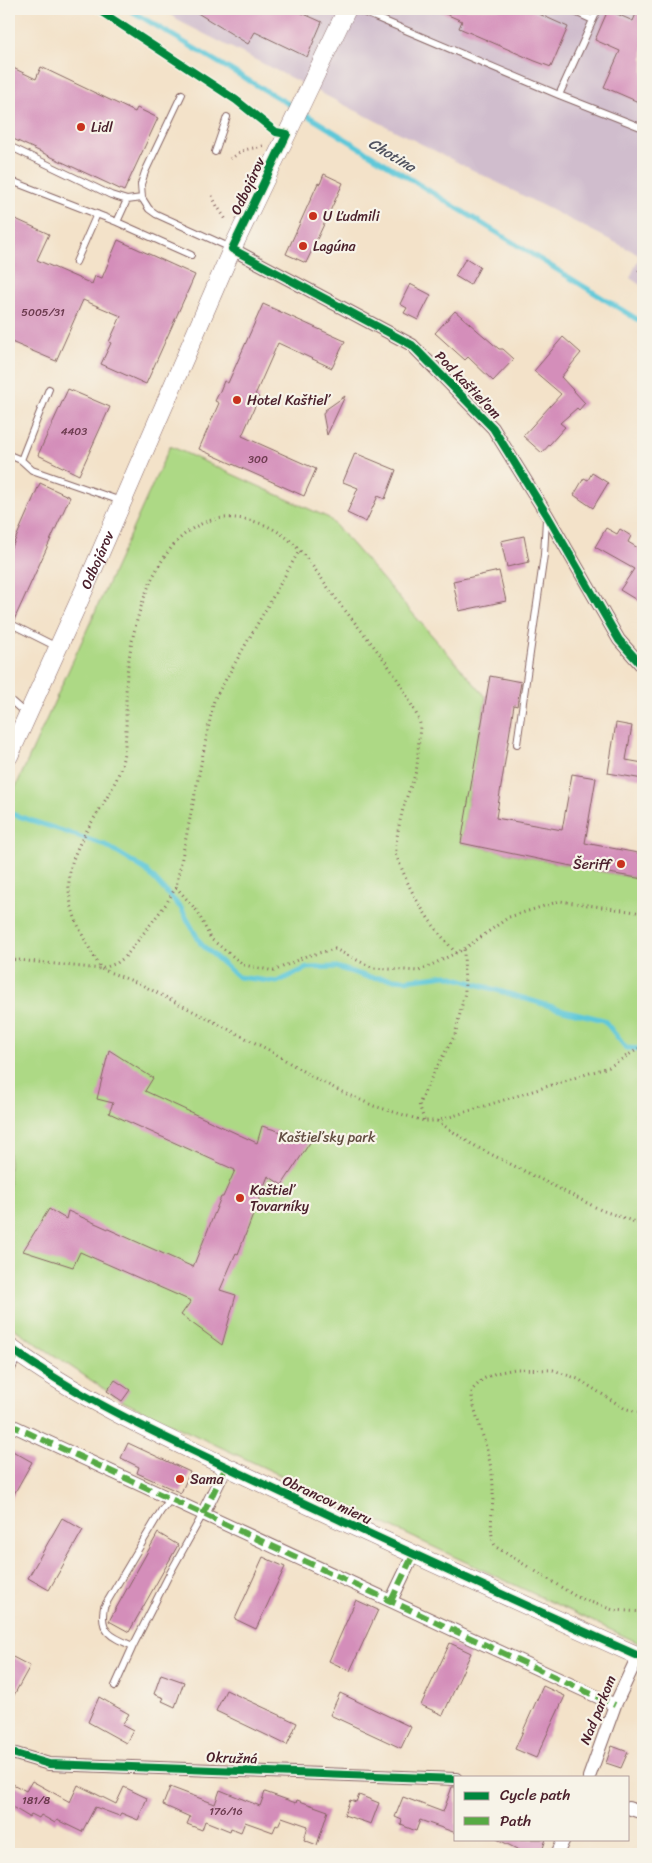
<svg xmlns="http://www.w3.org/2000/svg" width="652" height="1863" font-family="Sriracha,sans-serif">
  <rect width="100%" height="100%" fill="#f7f3e8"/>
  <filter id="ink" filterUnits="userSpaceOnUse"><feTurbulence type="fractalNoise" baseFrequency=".02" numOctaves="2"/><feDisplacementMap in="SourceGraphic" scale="10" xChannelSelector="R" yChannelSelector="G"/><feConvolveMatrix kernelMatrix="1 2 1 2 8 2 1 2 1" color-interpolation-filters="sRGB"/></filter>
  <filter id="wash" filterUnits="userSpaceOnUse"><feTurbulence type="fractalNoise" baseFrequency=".0096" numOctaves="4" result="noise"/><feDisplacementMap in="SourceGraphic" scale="20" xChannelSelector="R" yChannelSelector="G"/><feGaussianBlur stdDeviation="1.12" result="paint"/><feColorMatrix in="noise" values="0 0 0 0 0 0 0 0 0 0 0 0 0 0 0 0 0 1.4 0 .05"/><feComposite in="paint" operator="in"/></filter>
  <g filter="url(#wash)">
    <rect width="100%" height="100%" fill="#f3e2c9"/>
    <path fill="#d0bdcd" d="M164,9h479v278l-13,-9 10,-23 -463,-235z"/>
    <path fill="#add985" stroke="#7c7c58" d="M170,446l159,72 157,179 -25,146 120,25 62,11v766l-521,-244 -113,-76v-523z"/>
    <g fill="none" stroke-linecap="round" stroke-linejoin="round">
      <path stroke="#5ec8d9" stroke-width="5" d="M128,9l174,103 341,211
        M9,813l96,32 41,25 35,38 20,36 37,33 39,5 30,-14 29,-1 32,10 38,3 40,-5 117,35 41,10 22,28 17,1"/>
    </g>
    <g id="blocks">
      <path fill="#d48eba" d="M191,9h102l29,13 -15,35 -52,-25 -7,12z
        M434,9h94l40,18 -17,40 -16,-6 -76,-33 3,-7z
        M638,9h5v95l-39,-17 16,-36 -25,-11 13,-30 25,11z
        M9,66l27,13 5,-12 94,45 2,-4 21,10 -34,73 -115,-54z
        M324,174l19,9 -37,80 -20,-9 32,-71 2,1z
        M9,216l40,18 -12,26 55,24 3,-8 7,2 16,-38 77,35 -49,109 -45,-20 10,-21 -2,-1 12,-26 -38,-16 -27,61 -47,-20z
        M466,258l14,9 -10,18 -15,-9z
        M410,284l21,11 -13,25 -14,-7 3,-5 -7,-4z
        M263,304l82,37 -13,27 -54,-25 -23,52 4,2 -17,39 74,33 -12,27 -105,-47 20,-46 -4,-2 5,-10 4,-10 4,2z
        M455,311l44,38h4l11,10 -21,22 -25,-24 -3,3 -30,-27z
        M563,337l18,16 -20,24 24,26 -6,7 -2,-2 -17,15 5,4 -23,26 -19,-17 38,-42 -27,-23z
        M68,389l42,18 -31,68 -41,-20z
        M345,396l-18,39 -4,-21 2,-4z
        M355,453l41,17 -11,29 -7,-3 -12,26 -19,-9 11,-25 -15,-6z
        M592,473l16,10 -15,25 -19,-13 10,-17 4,2z
        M40,483l30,14 -56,123 -5,-2v-73l3,2z
        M606,528l11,6 3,-5 11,7 -3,6 15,9v53l-23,-14 14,-21 -39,-22z
        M524,536l5,26 -22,5 -6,-26z
        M499,571l7,30 -47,10 -6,-30z
        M490,676l31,6 -4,24 -3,-1 -18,113 66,12 10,-56 24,4 -11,65 58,11v25l-62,-11 -120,-25z
        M616,723l16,3 -6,34 17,3v16l-35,-6z
        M109,1050l44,28 -8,13 112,52 5,-17 49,15 -29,44 -14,-9 -30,78 -2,-1 -16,37 16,5 -14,50 -41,-30 10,-14 -111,-49 -7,15 -50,-16 26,-42 17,10 2,-8 125,56 28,-70h2l12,-27 -126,-57 4,-10 -16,-4z
        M115,1380l15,10 -8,11 -15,-10z
        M128,1443l62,29 -9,21 -44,-20 2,-6 -18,-9z
        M9,1449l23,13 -23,41z
        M62,1518l21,12 -34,60 -21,-12z
        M158,1533l20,12 -49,87 -20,-11z
        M263,1557l22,10 -29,62 -21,-10z
        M356,1600l22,10 -28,61 -21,-10z
        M450,1643l21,10 -28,62 -22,-10z
        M9,1655l21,11 -21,38z
        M161,1674l23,8 -9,25 -13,-6 2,-3 -10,-4z
        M543,1686l22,10 -29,62 -21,-9z
        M226,1690l71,33 -10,22 -71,-34z
        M340,1693l71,34 -10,21 -71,-33z
        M99,1697l30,17 -7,11 11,6 -7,12 -38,-21z
        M612,1746l16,6 -7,16 -15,-5z
        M32,1781l38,21 8,-17 38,19 8,-17 23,11 -9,22 -17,-7 -2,3 -24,-9 -13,25 -25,-12 -2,3 -14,-8 -2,3 -8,-4 -2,3 -20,-12v-23l17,9z
        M170,1787l45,17 5,-14 40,16 5,-14 31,11 1,-3 31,11 -11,34 -13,-5 4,-14 -26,-9 -4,9 -2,-1 -3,7 -28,-10 -4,10 -10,-4 -1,3 -25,-10 -3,9 -15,-6 3,-7 -27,-12z
        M452,1787h4v46l-36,-13 -4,11 -15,-6 1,-5 -7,-3 8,-20 40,15z
        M359,1795l20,8 -8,21 -27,-9 6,-15 6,2z
        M497,1839h49l-5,15h-14z"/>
    </g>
  </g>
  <g filter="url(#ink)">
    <use href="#blocks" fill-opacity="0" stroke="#856362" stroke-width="1"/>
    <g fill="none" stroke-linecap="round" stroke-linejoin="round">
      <g stroke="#856362" stroke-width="8">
        <path id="lane" d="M356,9l203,86 84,33
          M569,9l24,11
          M559,95l39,-86
          M9,146l102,49 16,5 15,-2 7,11 7,5 75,34
          M215,152l12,-35
          M9,180l108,42 74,33
          M142,198l-1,-14 4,-12 37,-78
          M117,222l10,-22
          M76,262l21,-48
          M9,455l12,5 11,10 89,31
          M21,460l28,-71
          M9,623l48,24
          M9,699l17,15
          M517,744l27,-189 2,-36
          M133,1646l37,-73 33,-59
          M115,1686l18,-40c-21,-9 -34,-13 -29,-39l57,-96 10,-12"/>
      </g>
      <g stroke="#856362" stroke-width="14">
        <path id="street" d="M232,249l180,96 81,83 54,87 72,125 24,27
          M9,1368l7,-15
          M9,1424l606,281
          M203,1514l23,-47
          M391,1601l22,-46
          M9,1752l40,12 407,15
          M589,1777l26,-72 23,-49
          M628,1808l15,5
          M557,1854l7,-15"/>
      </g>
      <g stroke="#856362" stroke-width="19">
        <g id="secondary">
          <path id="s1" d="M9,756l76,-168 147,-339 115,-240"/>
          <path d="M9,1347c78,57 166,95 252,136 127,60 255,118 382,175"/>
        </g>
      </g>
      <path stroke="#856362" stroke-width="3" stroke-dasharray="1 4" stroke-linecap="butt" d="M230,159l14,-9 19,-4
        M212,196l5,10 10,15
        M643,261l-5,12 5,3
        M176,887l21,24 14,28 33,26 30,6 32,-15 29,-7 38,19 46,3 45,-22 45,-32 51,-16 83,12
        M456,953c-23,-26 -42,-52 -54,-84 -2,-5 -5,-10 -6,-15 -1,-14 5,-39 9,-52 4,-12 10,-24 12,-36 1,-8 1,-18 2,-26 0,-5 1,-11 1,-16 -1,-6 -6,-14 -9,-20 -18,-38 -48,-70 -74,-104 -15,-20 -30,-45 -50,-62 -8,-6 -18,-12 -28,-15 -91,-31 -125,83 -132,151 -3,32 3,65 -7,96 -12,36 -49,71 -51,110 -2,33 17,62 32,89l37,14 131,67 40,25 31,16 34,15 50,15h13l172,-54 34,-21
        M9,959l92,10 16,-6 9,-7 40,-52 10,-17 38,-187 85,-149
        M424,1120l-5,-16 15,-32 21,-37 10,-43 -1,-43
        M437,1121l36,24 128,65 37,13h5
        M643,1414l-19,-6 -46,-29 -25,-9 -38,-1 -19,4 -13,6 -11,11v9c7,29 21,60 21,91 1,16 -6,44 3,57l81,50 36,13 30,2"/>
      <use href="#lane" stroke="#fff" stroke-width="6"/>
      <use href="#street" stroke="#fff" stroke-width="12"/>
      <use href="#secondary" stroke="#fff" stroke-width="18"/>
      <path stroke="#57aa44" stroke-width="6" stroke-dasharray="12 6" stroke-linecap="butt" d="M9,1368l7,-15
        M9,1424l606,281
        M203,1514l23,-47
        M391,1601l22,-46"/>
      <g stroke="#f7f3e8" stroke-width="11">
        <path id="cycleway" d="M97,9l139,91 40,32 11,2 -55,115 180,96 81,83 54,87 72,125 24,27
          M9,1347c78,57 166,95 252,136 127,60 255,118 382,175
          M9,1752l40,12 407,15"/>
      </g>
      <use href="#cycleway" stroke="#00873e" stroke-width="8"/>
    </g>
  </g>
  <g fill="#c8321e" stroke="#f7f3e8" stroke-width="2">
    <circle cx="81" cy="127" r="5"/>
    <circle cx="313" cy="216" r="5"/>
    <circle cx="303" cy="246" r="5"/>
    <circle cx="237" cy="400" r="5"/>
    <circle cx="621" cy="864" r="5"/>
    <circle cx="240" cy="1198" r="5"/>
    <circle cx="180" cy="1479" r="5"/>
  </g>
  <g text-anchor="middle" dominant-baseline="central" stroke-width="4.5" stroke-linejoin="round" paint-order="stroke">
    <g font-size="11" fill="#6c3b4f">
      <text x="43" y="312">5005/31</text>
      <text x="74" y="431">4403</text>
      <text x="258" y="459">300</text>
      <text x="36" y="1800">181/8</text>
      <text x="226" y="1811">176/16</text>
    </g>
    <g font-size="14" fill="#4a1f2b" stroke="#f7f3e8" text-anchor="start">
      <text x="91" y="127">Lidl</text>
      <text x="323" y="216">U Ľudmili</text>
      <text x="313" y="246">Lagúna</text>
      <text x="247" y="400">Hotel Kaštieľ</text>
      <text x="611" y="864" text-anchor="end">Šeriff</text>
      <text x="250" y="1190">Kaštieľ<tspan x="250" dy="16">Tovarníky</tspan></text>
      <text x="190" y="1479">Sama</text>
    </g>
    <g font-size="14" fill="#4a1f2b" stroke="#f7f3e8">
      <text transform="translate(248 186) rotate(-65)">Odbojárov</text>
      <text transform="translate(468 385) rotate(46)">Pod kaštieľom</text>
      <text stroke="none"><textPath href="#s1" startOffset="215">Odbojárov</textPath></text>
      <text transform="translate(327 1500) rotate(25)">Obrancov mieru</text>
      <text transform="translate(598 1710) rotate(-68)">Nad parkom</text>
      <text transform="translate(232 1758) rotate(2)">Okružná</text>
    </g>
    <g font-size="14" fill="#634e42" stroke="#f7f3e8">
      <text x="327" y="1137">Kaštieľsky park</text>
    </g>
    <g font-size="15" font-style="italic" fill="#50525f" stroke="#f7f3e8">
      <text transform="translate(392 155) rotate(31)">Chotina</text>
    </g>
  </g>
  <rect width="652" height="1863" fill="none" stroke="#f7f3e8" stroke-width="30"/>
  <rect x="454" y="1776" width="175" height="65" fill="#f7f3e8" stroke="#b29e9c"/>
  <rect x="464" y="1792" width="25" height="8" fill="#00873e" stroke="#b29e9c"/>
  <text x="500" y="1800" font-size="15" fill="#4a1f2b">Cycle path</text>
  <rect x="464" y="1817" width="25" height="8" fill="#57aa44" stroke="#b29e9c"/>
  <text x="500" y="1826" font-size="15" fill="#4a1f2b">Path</text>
</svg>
